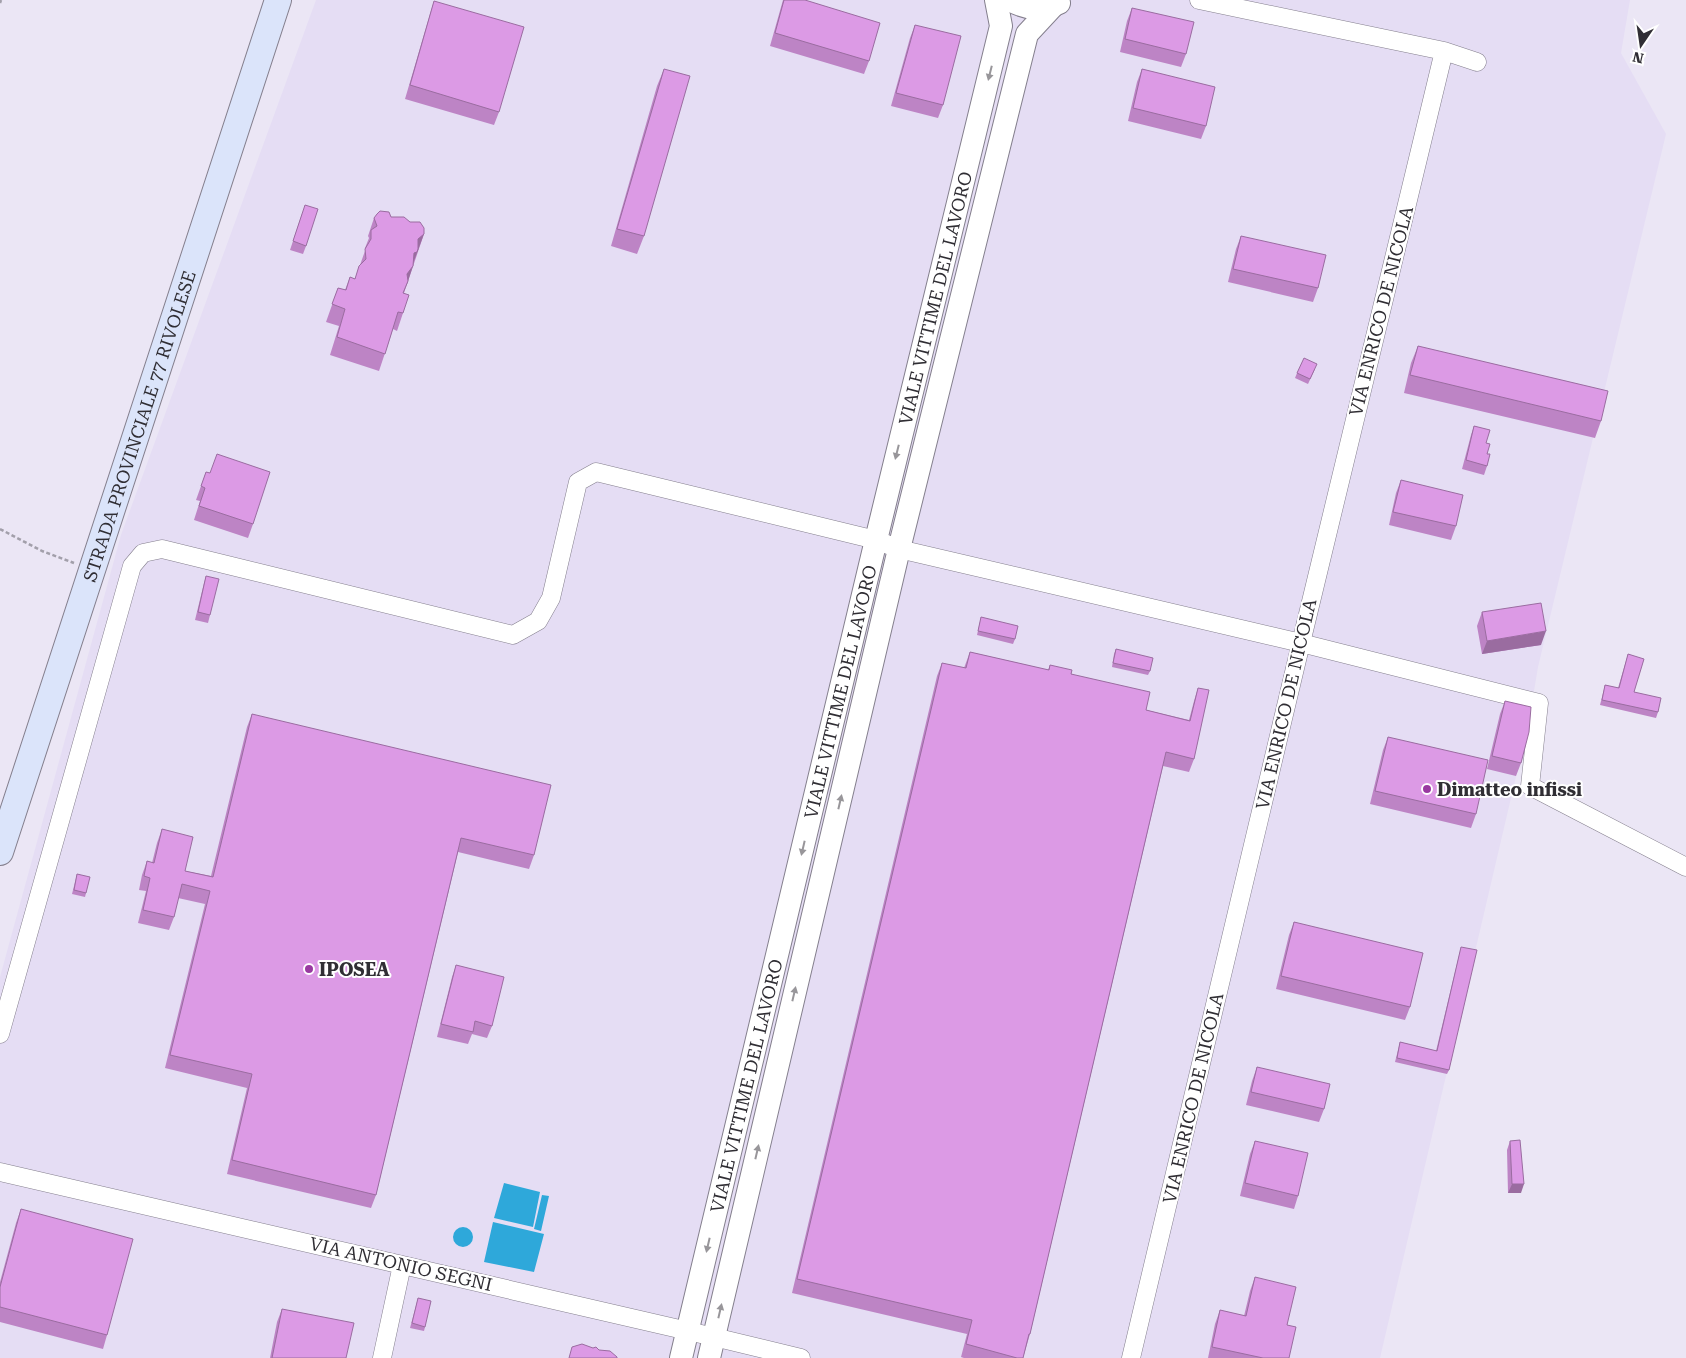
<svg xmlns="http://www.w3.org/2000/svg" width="1686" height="1358" font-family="'Roboto Serif',serif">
  <rect width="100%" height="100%" fill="#ebe6f5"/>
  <path fill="#e5ddf4" d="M316,0h1314l-9,53 45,81 -128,533 -9,54 -149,637h-1380v-381l121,-442z"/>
  <path fill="#2ea8da" d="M504,1183l36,9 -7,35 -39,-9z
    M542,1195l7,1 -8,35 -7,-2z
    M493,1222l51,12 -10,38 -50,-10z
    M453 1237a10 10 0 1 1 20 0a10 10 0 1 1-20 0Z"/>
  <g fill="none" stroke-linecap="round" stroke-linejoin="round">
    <g stroke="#847f8d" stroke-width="19">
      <path id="minor" d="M1199,0l245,51 33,11
        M0,1034l132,-468 11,-13 19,-4 351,86 25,-14 13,-23 27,-116 18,-10 280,68 23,9 402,94 238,60 -9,83 156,81
        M0,1172l714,165 87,21
        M382,1358l20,-93
        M1131,1358l170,-715 143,-592"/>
    </g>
    <g stroke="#847f8d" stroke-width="24">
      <g id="tertiary">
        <path d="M1010,0c15,9 33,11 49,3"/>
        <path id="s1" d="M681,1358l195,-818 125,-514 -5,-26"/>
        <path d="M709,1358l190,-809 128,-515 26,-28"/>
      </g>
    </g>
    <g stroke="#847f8d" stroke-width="28">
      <g id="secondary">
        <path id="s2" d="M0,852l278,-852"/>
      </g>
    </g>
    <path stroke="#a29faa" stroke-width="2.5" stroke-dasharray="4 2.5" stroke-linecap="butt" d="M0,3l1,-3
      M0,529l42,22 32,12"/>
    <use href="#minor" stroke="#fff" stroke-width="18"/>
    <use href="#tertiary" stroke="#fff" stroke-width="22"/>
    <use href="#secondary" stroke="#dbe4fa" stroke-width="26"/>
  </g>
  <path fill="#bd84c5" d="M783,0h22l64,61 -5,13 -94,-28z
    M434,1l65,111 -5,13 -89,-26 25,-85z
    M1132,8l54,46 -5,13 -61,-15 7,-31z
    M915,25l28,80 -5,13 -47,-12 19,-68z
    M664,69l-20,167 -7,18 -26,-8 46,-160z
    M1142,69l64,57 -5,13 -73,-18 9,-39z
    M302,214l4,32 -3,8 -13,-4z
    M391,217l33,17 -20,59 -1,20 -6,18 -4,-2 -14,42 -49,-16 9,-29 -13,-4 12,-34 7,2 5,-13 5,2 10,-28v-3l4,-10 -1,-2 6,-18z
    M1241,236l77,52 -5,14 -85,-20 8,-33z
    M1418,346l183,75 -6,17 -191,-45 7,-30z
    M1315,369l-7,15 -13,-6 2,-5z
    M1474,426l12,17 1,23 -3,9 -22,-6 9,-34z
    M206,472l47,52 -5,14 -54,-18 6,-19 -4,-1z
    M1401,480l55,46 -5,14 -62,-15 7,-32z
    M206,576l4,39 -2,8 -13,-3 9,-37z
    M1482,612l59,33 -59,9 -5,-28z
    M981,617l34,22 -2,5 -36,-9z
    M1116,649l34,22 -2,4 -36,-8 2,-13z
    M970,652l78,18 2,-5 21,9 75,36 43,10 5,-19 4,-13 -4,71 -5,13 -26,-6 -133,568 -7,24h-59l-3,-1 6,-23 -175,-41 145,-617 5,-13 22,5z
    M1628,654l6,38 24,20 -2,6 -56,-13 5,-20 13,3z
    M1505,701l16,62 -5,13 -29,-7 13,-55z
    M252,714l282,141 -5,14 -71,-17 -82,343 -5,13 -144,-34 20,-86 -82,-20 40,-164 -27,-6 -4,19 -5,13 -31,-7 8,-32 -7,-1 3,-15 5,-14 5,2 5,-20 5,-14 23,42 26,5 36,-149z
    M1388,737l88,77 -5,14 -101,-24 13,-54z
    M77,874l9,19 -1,4 -13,-3z
    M1294,922l116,85 -5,13 -129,-31 13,-54z
    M1461,947l-12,123 -2,4 -52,-12 5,-20 36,9z
    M456,965l36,61 -5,12 -15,-4 -4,10 -31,-7 15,-60z
    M1257,1067l67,42 -5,13 -73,-17 6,-24z
    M1255,1141l43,55 -4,13 -54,-13 10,-42z
    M1510,1141l11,52h-13l-1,-43z
    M21,1209l86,126 -4,14 -103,-27v-40l16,-59z
    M1255,1277l32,48 2,33h-81l7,-34 5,-14 24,6 6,-25z
    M418,1298l7,29 -1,4 -14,-3z
    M282,1309l64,49h-76l7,-36z"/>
  <path fill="#9a6ca0" d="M424,234l-13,35 2,-3 -6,18 -6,7 17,-52z
    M1546,631l-5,14 -59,9 5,-13z
    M1512,1184h12l-3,9h-13z"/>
  <path fill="#dc9ae5" stroke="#9a6ca0" d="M784,0h21l75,23 -11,38 -94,-28z
    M434,1l90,26 -25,85 -89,-27z
    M1132,8l62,14 -8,32 -61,-15z
    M915,25l46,11 -18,69 -47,-12z
    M664,69l26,7 -46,160 -27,-7z
    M1142,69l73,18 -9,39 -73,-18z
    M305,205l13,4 -12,37 -13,-5z
    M380,211l9,1 2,5h13l6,5h10l4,6v6l-6,5v10l-1,3 -3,1 -1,13 -6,8 1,7 -5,12 6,2 -6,18 -5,-1 -13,42 -48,-17 8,-28 -13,-5 6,-16 8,2 4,-13 5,2 4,-13 7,-7 -1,-10 6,-10v-9l6,-4 -3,-8 3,-4z
    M1241,236l85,19 -8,33 -85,-19z
    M1418,346l190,45 -7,30 -191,-46z
    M1304,358l13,6 -7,15 -13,-6z
    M1474,426l16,4 -4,13 4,1 -3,10h3l-3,12 -21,-6z
    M217,454l53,18 -17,52 -54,-18 6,-18 -4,-2 5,-14 4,1z
    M1401,480l62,15 -7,31 -63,-14z
    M206,576l13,3 -9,36 -12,-3z
    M1541,603l5,28 -59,10 -5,-29z
    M981,617l37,9 -3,13 -37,-8z
    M1116,649l37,9 -3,13 -37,-8z
    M970,652l79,18 1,-5 22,5 -1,4 79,18 -4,18 44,11 8,-33 11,2 -15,69 -28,-7 -136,582h-1l-6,24h-6l-51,-14 6,-24 -175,-41 145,-616 24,5z
    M1628,654l16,5 -10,33 27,6 -3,14 -56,-12 3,-15 14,3z
    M1505,701l26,6 -2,25 -8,31 -29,-7z
    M252,714l299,71 -17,70 -73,-17 -85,357 -144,-35 20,-86 -82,-19 40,-164 -28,-7 -8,33 -31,-7 7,-32 -6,-2 3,-15 7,2 8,-34 31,8 -8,34 28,6z
    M1388,737l100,23 -12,54 -101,-23z
    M77,874l13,3 -4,16 -12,-3z
    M1294,922l129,31 -13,54 -129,-31z
    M1461,947l16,3 -28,120 -52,-12 3,-16 37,9z
    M456,965l48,12 -12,49 -17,-5 -2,11 -32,-8z
    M1257,1067l73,17 -6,25 -73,-17z
    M1520,1140l4,44h-12l-2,-43z
    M1255,1141l53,12 -10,43 -53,-13z
    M21,1209l112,30 -26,96 -107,-28v-20z
    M1255,1277l41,10 -9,38 9,2 -7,31h-26l-51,-11 8,-37 26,6z
    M418,1298l13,3 -6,26 -13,-4z
    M282,1309l72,14 -8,35h-74z
    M582,1344l11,4 3,-1 3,3 11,1 7,6v1h-48l3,-11z"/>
  <defs><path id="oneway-solid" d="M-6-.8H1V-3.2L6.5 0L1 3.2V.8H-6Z" transform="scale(1.25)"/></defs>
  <g fill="#98969a">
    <use href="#oneway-solid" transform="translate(990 73) rotate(104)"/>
    <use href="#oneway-solid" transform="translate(897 452) rotate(104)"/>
    <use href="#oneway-solid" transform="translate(840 802) rotate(-77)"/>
    <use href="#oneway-solid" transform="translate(803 848) rotate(103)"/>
    <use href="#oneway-solid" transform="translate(794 994) rotate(-77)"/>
    <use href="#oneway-solid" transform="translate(757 1152) rotate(-77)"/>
    <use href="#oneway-solid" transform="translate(708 1245) rotate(103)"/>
    <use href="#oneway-solid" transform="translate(720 1311) rotate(-77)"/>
  </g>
  <g fill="#9939a1" stroke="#fff" stroke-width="2">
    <circle cx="1427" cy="789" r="5"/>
    <circle cx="309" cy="969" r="5"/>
  </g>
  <g text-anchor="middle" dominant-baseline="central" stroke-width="4" stroke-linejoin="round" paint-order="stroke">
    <g font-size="18" fill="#302e34" stroke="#fff">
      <text stroke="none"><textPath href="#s1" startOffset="1090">VIALE VITTIME DEL LAVORO</textPath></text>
      <text transform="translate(1381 311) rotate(-76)">VIA ENRICO DE NICOLA</text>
      <text stroke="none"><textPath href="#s2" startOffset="448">STRADA PROVINCIALE 77 RIVOLESE</textPath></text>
      <text stroke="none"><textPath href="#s1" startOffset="685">VIALE VITTIME DEL LAVORO</textPath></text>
      <text transform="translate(1286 704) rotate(-77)">VIA ENRICO DE NICOLA</text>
      <text stroke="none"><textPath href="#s1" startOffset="280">VIALE VITTIME DEL LAVORO</textPath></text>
      <text transform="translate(1193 1098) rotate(-77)">VIA ENRICO DE NICOLA</text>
      <text transform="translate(401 1264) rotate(13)">VIA ANTONIO SEGNI</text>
    </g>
    <g font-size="18" font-weight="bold" fill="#302e34" stroke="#fff" text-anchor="start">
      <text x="1437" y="789">Dimatteo infissi</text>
      <text x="319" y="969">IPOSEA</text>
    </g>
  </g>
  <g transform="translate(1641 45) rotate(193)" stroke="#ffffff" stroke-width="4" paint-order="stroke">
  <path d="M0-4L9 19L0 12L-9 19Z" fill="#302e34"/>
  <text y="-8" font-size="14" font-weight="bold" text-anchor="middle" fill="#302e34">N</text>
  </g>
</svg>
